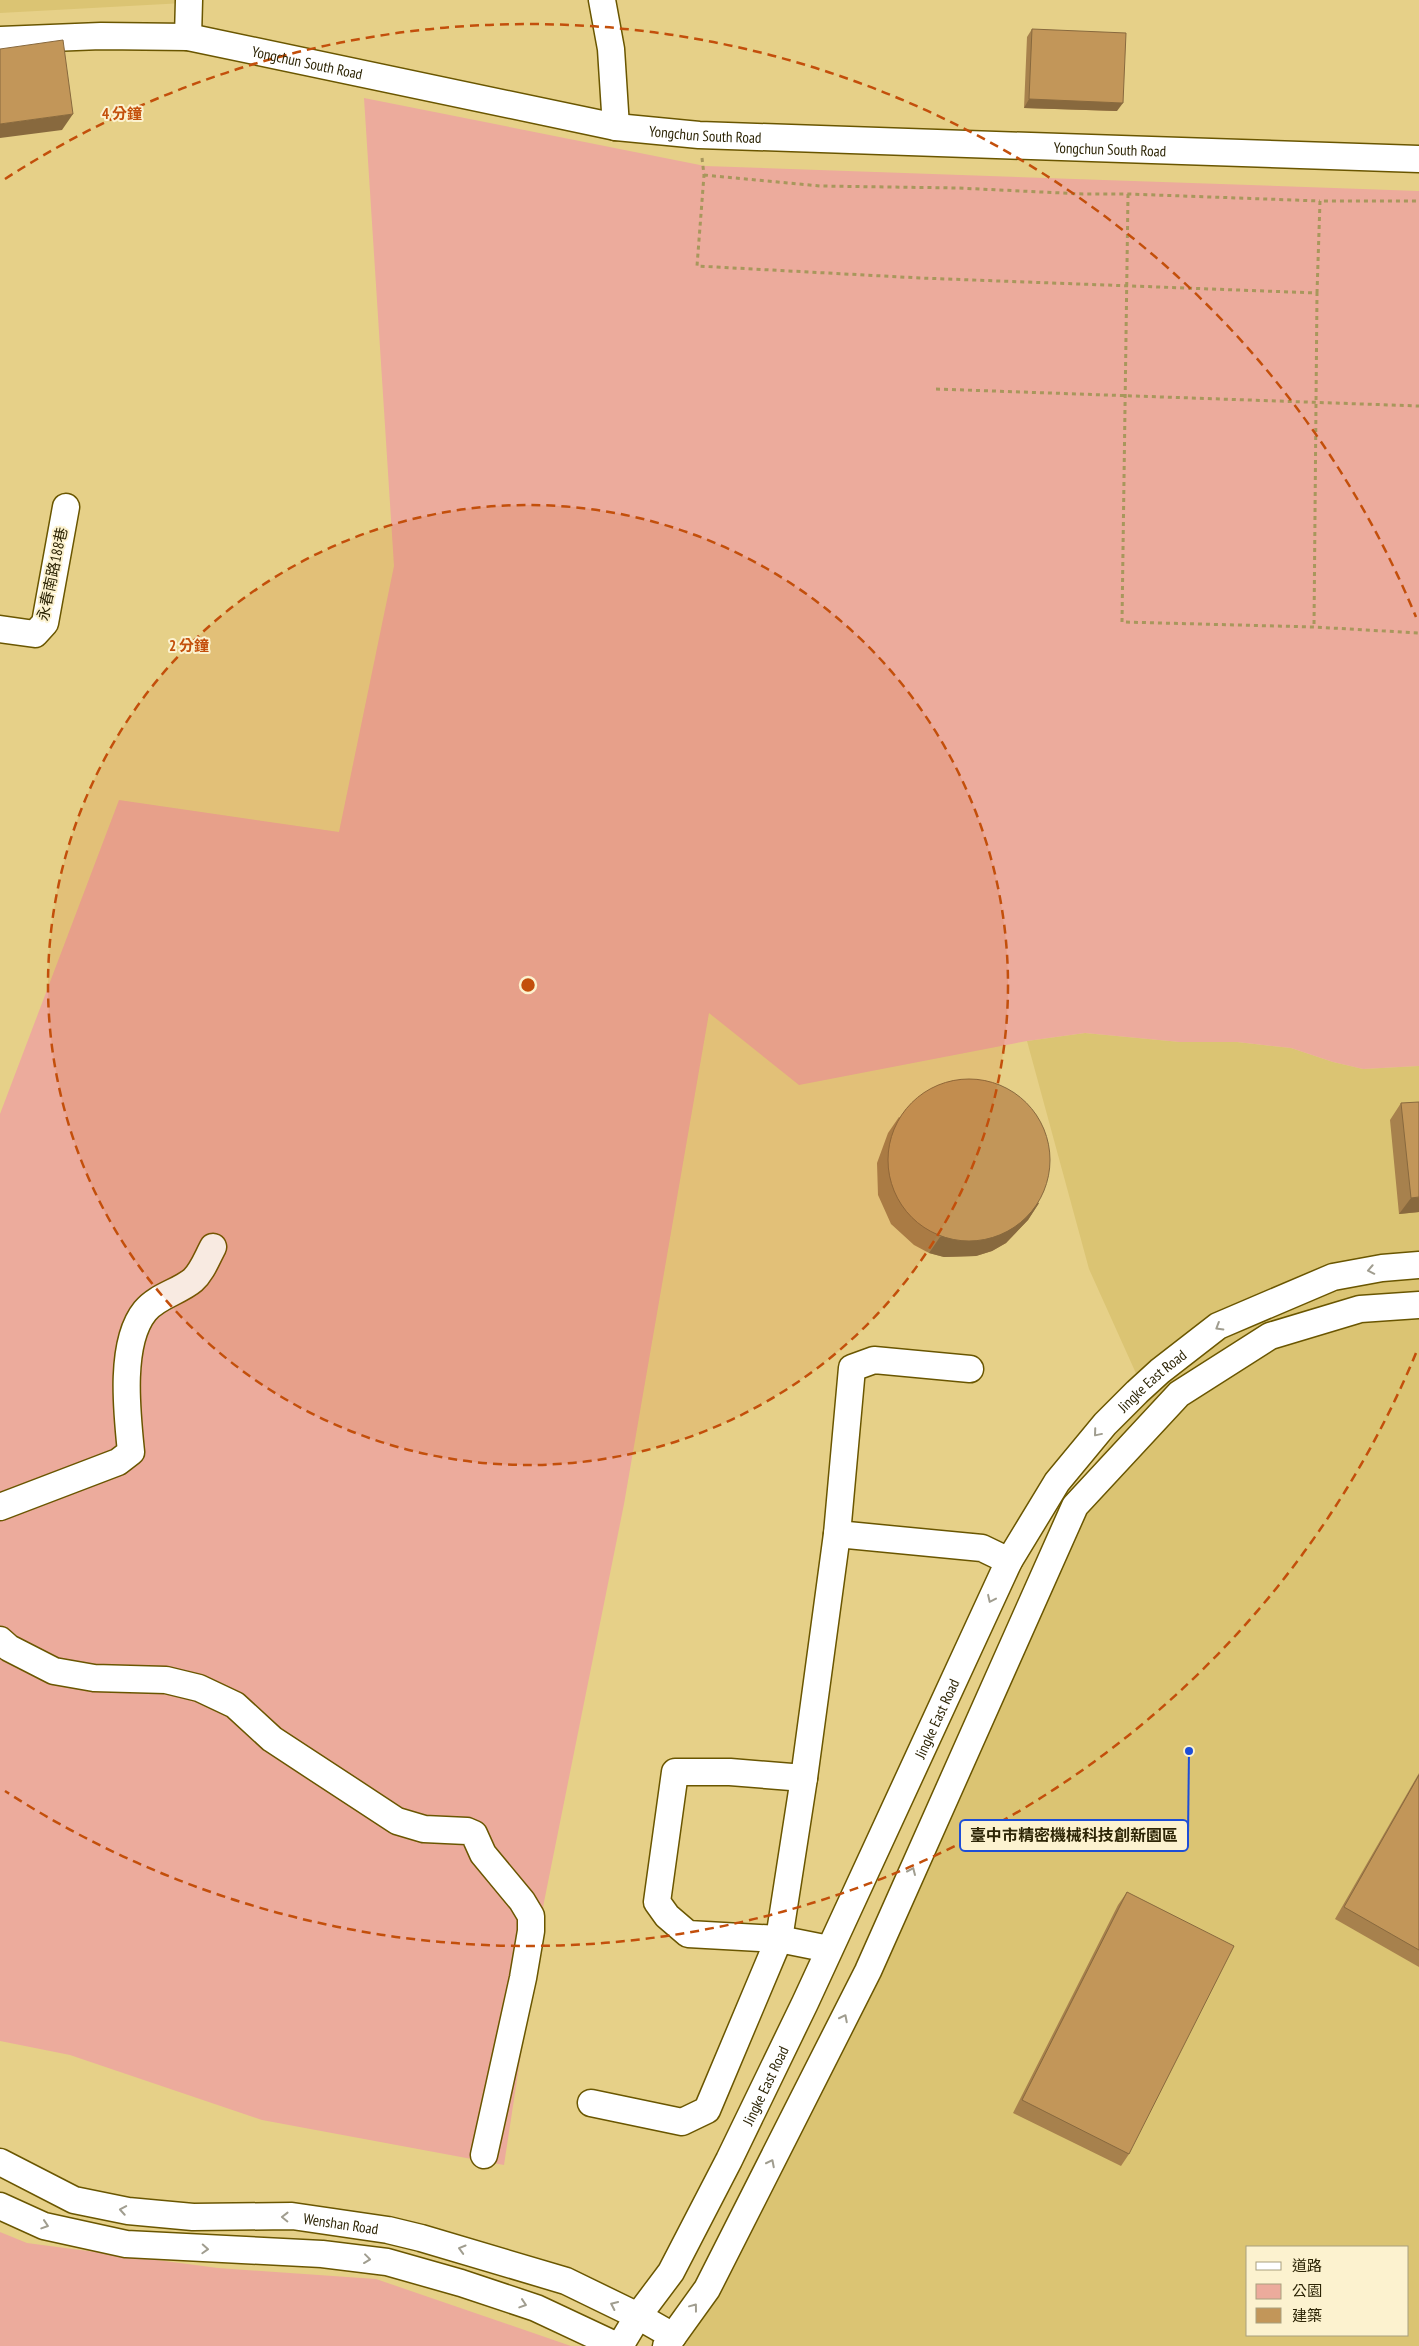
<svg xmlns="http://www.w3.org/2000/svg" width="1419" height="2346" font-family="'PT Sans Narrow','Noto Sans TC',sans-serif">
  <rect width="100%" height="100%" fill="#e6d088"/>
  <path fill="#dbc473" fill-rule="evenodd" d="M0,0h184v3l-184,10z
    M1085,1033l95,9h57l54,6 42,14 30,7 56,-3v1280h-749l93,-166 316,-695 41,-56 28,-29 -59,-131 -62,-228zM1248,2247h160v88h-160z"/>
  <path fill="#ecab9c" d="M364,98l341,68 714,25v875l-56,3 -30,-7 -42,-14 -54,-6h-57l-95,-9 -58,8 -228,44 -90,-72 -85,491 -80,398 -40,263 -242,-45 -192,-65 -70,-14v-927l119,-314 220,32 55,-266z
    M0,2232l27,11 191,25 158,11 195,67h-571z"/>
  <g fill="none" stroke-linecap="round" stroke-linejoin="round">
    <g stroke="#6a5600" stroke-width="29">
      <g id="minor">
        <path d="M602,0l9,49 5,78"/>
        <path d="M188,37l1,-37"/>
        <path id="s1" d="M0,40l101,-4 87,1 428,90 83,8 720,24"/>
        <path d="M0,629l35,5 10,-11 21,-116"/>
        <path d="M0,1507l118,-45 13,-10c-4,-39 -12,-109 14,-141 12,-15 34,-19 48,-31 9,-8 14,-22 20,-33"/>
        <path d="M837,1534l145,14 27,13"/>
        <path d="M0,1640l9,8 45,23 40,7 72,2 33,8 36,17 37,34 125,82 27,8 43,2 7,3 9,20 39,47 9,15v15l-8,47 -39,177"/>
        <path d="M804,1778l-74,-6h-55l-18,130 10,14 21,18 91,5 50,10"/>
        <path d="M591,2103l91,19 25,-12 72,-171 25,-161 33,-244 15,-166 22,-8 96,9"/>
        <path id="s2" d="M0,2162l74,38 54,11 65,6 99,-1 96,14 33,8 145,43 72,35 35,20"/>
        <path d="M0,2206l44,20 82,18 196,10 65,8 74,21 75,25 81,38"/>
        <path id="s3" d="M620,2346l18,-30 33,-44 58,-112 76,-157 204,-442 48,-79 48,-58 32,-32 23,-21 58,-45 115,-49 49,-9 37,-3"/>
        <path d="M666,2346l41,-57 161,-318 207,-465 104,-112 91,-58 90,-27 59,-4"/>
      </g>
    </g>
    <path stroke="#a8975c" stroke-width="3" stroke-dasharray="4 4" stroke-linecap="butt" d="M702,158l2,17 -7,91 223,12 397,15 -3,334
      M704,175l116,11 138,2 125,6h45l192,7
      M1128,194l-6,428 192,5 105,6
      M1317,293l3,-92h99
      M936,389l483,17"/>
    <use href="#minor" stroke="#fff" stroke-width="26"/>
  </g>
  <path fill="#a7814d" d="M1032,29l85,82 -93,-3 3,-71z
    M1401,1103l18,109 -20,2 -9,-94z
    M899,1117l140,86 -11,17 -22,23 -14,8 -16,5 -32,1 -15,-4 -15,-8 -23,-21 -13,-29 -1,-32 11,-30z
    M1419,1773v194l-84,-48z
    M1127,1892l2,262 -8,12 -108,-53 105,-208z"/>
  <path fill="#88693e" d="M1029,99l94,4 -6,8 -93,-3z
    M73,114l-11,16 -62,8v-14z
    M1419,1197v15l-20,2 12,-16z
    M1039,1203l-11,17 -22,23 -14,8 -16,5 -32,1 -15,-4 11,-16z"/>
  <path fill="#c29659" stroke="#88693e" d="M1032,29l94,4 -3,70 -94,-4z
    M63,40l10,74 -73,10v-75z
    M888 1160a81 81 0 1 1 162 0a81 81 0 1 1-162 0Z
    M1419,1102v95l-8,1 -10,-95z
    M1419,1775v175l-75,-43z
    M1127,1892l107,54 -105,208 -107,-54z"/>
  <defs><path id="oneway-chevron" d="M-2-3.5L2.5 0L-2 3.5" fill="none" stroke-width="1.6" stroke-linecap="round" stroke-linejoin="round" transform="scale(1.25)"/></defs>
  <g stroke="#a09d8f">
    <use href="#oneway-chevron" transform="translate(1371 1270) rotate(169)"/>
    <use href="#oneway-chevron" transform="translate(1219 1327) rotate(149)"/>
    <use href="#oneway-chevron" transform="translate(1097 1433) rotate(130)"/>
    <use href="#oneway-chevron" transform="translate(991 1599) rotate(115)"/>
    <use href="#oneway-chevron" transform="translate(912 1871) rotate(-66)"/>
    <use href="#oneway-chevron" transform="translate(844 2018) rotate(-63)"/>
    <use href="#oneway-chevron" transform="translate(771 2163) rotate(-63)"/>
    <use href="#oneway-chevron" transform="translate(123 2210) rotate(-170)"/>
    <use href="#oneway-chevron" transform="translate(285 2217) rotate(-179)"/>
    <use href="#oneway-chevron" transform="translate(45 2225) rotate(18)"/>
    <use href="#oneway-chevron" transform="translate(205 2249) rotate(3)"/>
    <use href="#oneway-chevron" transform="translate(462 2249) rotate(-164)"/>
    <use href="#oneway-chevron" transform="translate(367 2259) rotate(7)"/>
    <use href="#oneway-chevron" transform="translate(523 2304) rotate(18)"/>
    <use href="#oneway-chevron" transform="translate(614 2305) rotate(-155)"/>
    <use href="#oneway-chevron" transform="translate(694 2307) rotate(-53)"/>
  </g>
  <circle cx="528" cy="985" r="480" fill="#c34f0b" fill-opacity=".12"/>
  <g fill="none" stroke="#c34f0b" stroke-width="2.5" stroke-dasharray="9 6">
    <circle cx="528" cy="985" r="480"/>
    <path d="M1416 1353A961 961 0 0 1 5 1791M5 179A961 961 0 0 1 1416 617"/>
  </g>
  <g text-anchor="middle" dominant-baseline="central" stroke-width="4" stroke-linejoin="round" paint-order="stroke">
    <g font-size="15" fill="#2d2506" stroke="#fcf2cf">
      <text stroke="none"><textPath href="#s1" startOffset="310">Yongchun South Road</textPath></text>
      <text stroke="none"><textPath href="#s1" startOffset="715">Yongchun South Road</textPath></text>
      <text stroke="none"><textPath href="#s1" startOffset="1120">Yongchun South Road</textPath></text>
      <text transform="translate(52 574) rotate(-78)">永春南路188巷</text>
      <text stroke="none"><textPath href="#s3" startOffset="1109">Jingke East Road</textPath></text>
      <text stroke="none"><textPath href="#s3" startOffset="704">Jingke East Road</textPath></text>
      <text stroke="none"><textPath href="#s3" startOffset="299">Jingke East Road</textPath></text>
      <text stroke="none"><textPath href="#s2" startOffset="352">Wenshan Road</textPath></text>
    </g>
  </g>
  <circle cx="528" cy="985" r="8" fill="#c34f0b" stroke="#fcf2cf" stroke-width="2.5"/>
  <g font-size="15" text-anchor="middle" font-weight="bold" fill="#c34f0b" stroke="#fcf2cf" stroke-width="4" stroke-linejoin="round" paint-order="stroke">
    <text x="122" y="119">4 分鐘</text>
    <text x="189" y="651">2 分鐘</text>
  </g>
  <path fill="none" stroke="#1d4ed8" stroke-width="2" d="M1189 1751L1188 1835"/>
  <circle fill="#1d4ed8" stroke="#fcf2cf" stroke-width="2" cx="1189" cy="1751" r="5"/>
  <rect fill="#fcf2cf" stroke="#1d4ed8" stroke-width="2" x="960" y="1820" width="228" height="31" rx="5"/>
  <g font-size="16" text-anchor="middle" font-weight="bold" fill="#2d2506">
    <text x="1074" y="1841">臺中市精密機械科技創新園區</text>
  </g>
  <rect x="1246" y="2246" width="162" height="90" fill="#fcf2cf" stroke="#a9a07f"/>
  <rect x="1256" y="2262" width="25" height="8" fill="#ffffff" stroke="#a9a07f"/>
  <text x="1292" y="2271" font-size="15" fill="#2d2506">道路</text>
  <rect x="1256" y="2284" width="25" height="15" fill="#ecab9c" stroke="#a9a07f"/>
  <text x="1292" y="2296" font-size="15" fill="#2d2506">公園</text>
  <rect x="1256" y="2308" width="25" height="15" fill="#c29659" stroke="#a9a07f"/>
  <text x="1292" y="2321" font-size="15" fill="#2d2506">建築</text>
</svg>
